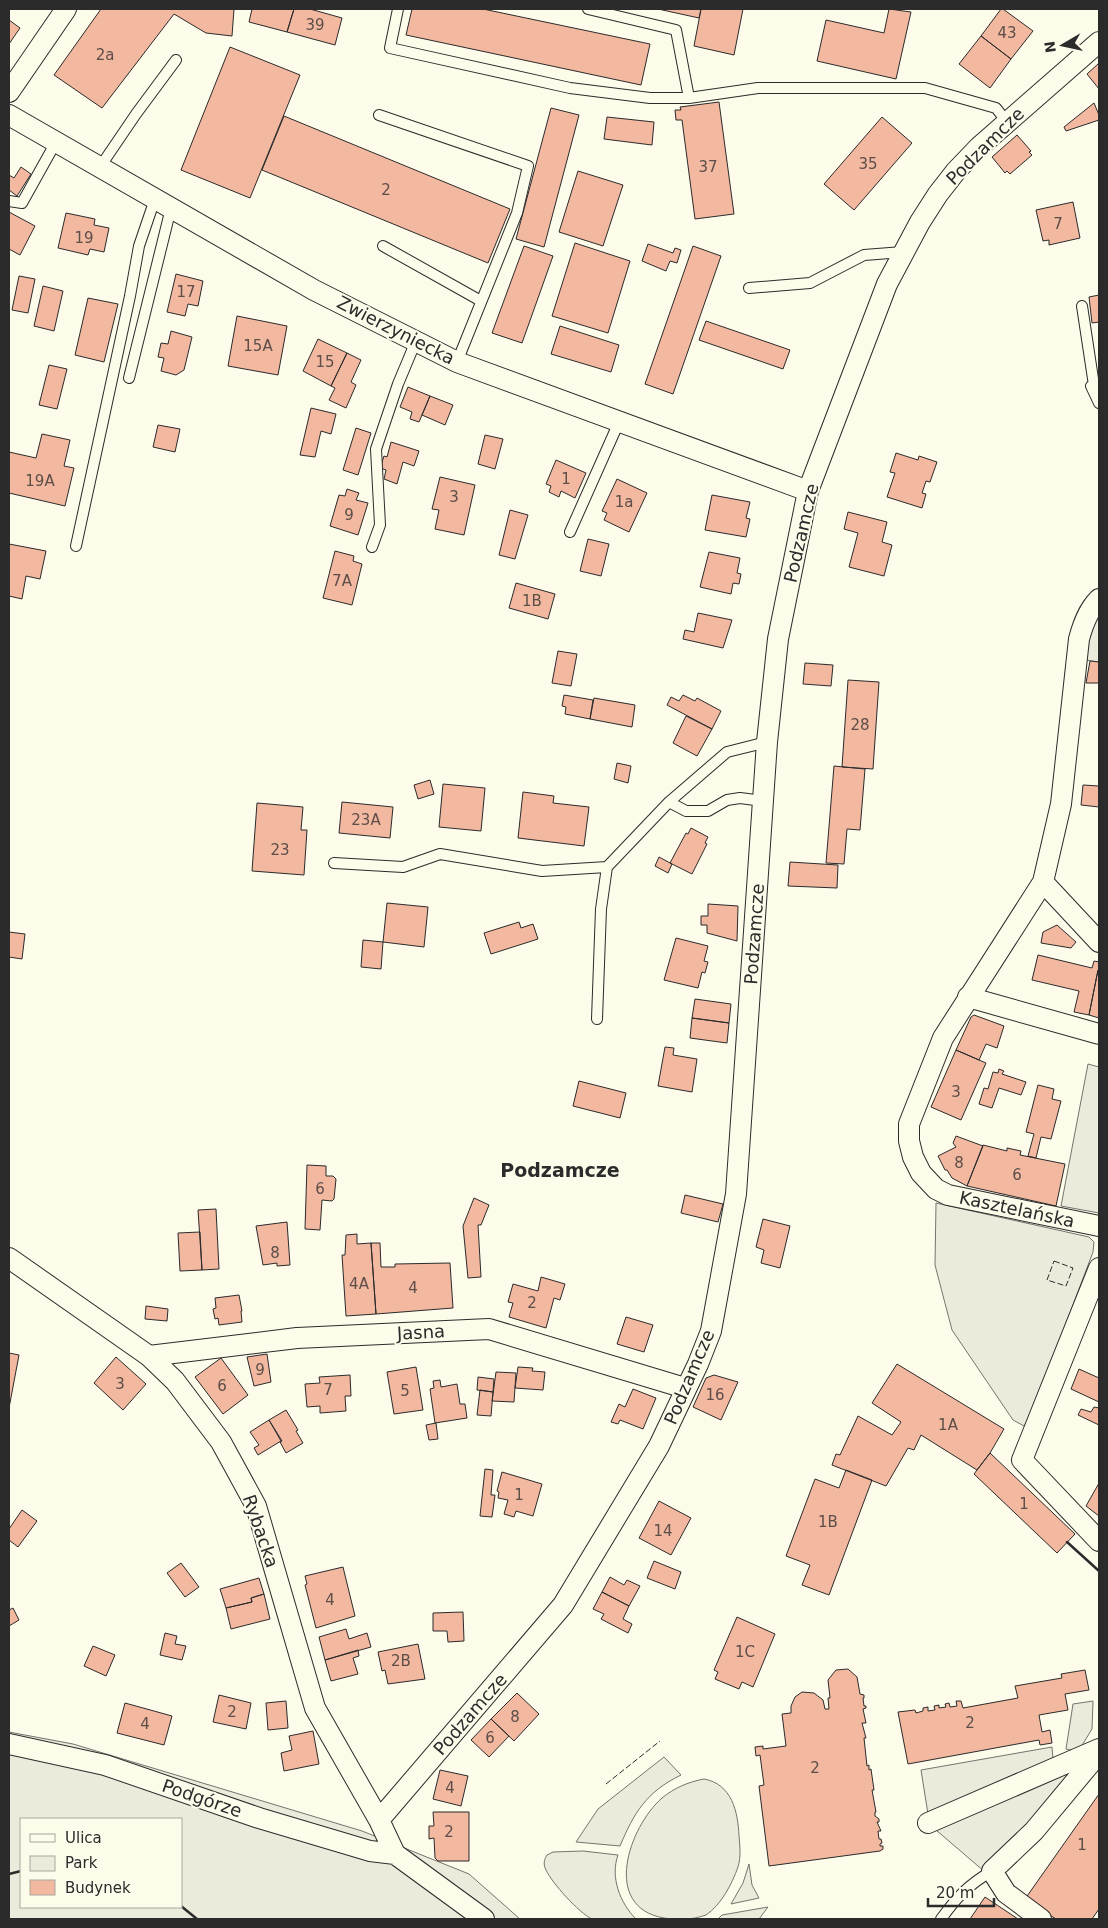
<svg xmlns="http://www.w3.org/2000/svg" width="1108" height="1928" font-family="'DejaVu Sans',sans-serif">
  <rect width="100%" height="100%" fill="#fdfbea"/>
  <path fill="#ecebdb" stroke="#74746e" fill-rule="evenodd" d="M936,1203l153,34 5,5 -1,10 -62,164 -7,10 -11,-6 -61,-90 -17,-65z
    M9,1732l64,12 289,87 107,43 51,45h-511zM21,1819h160v88h-160z
    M664,1757l17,18c-35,17 -47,38 -61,71l-44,-4 22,-33z
    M704,1779c28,5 34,33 35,57 1,11 2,21 -1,31 -6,17 -17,38 -32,48 -14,5 -28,5 -42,3 -63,-11 -35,-91 -2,-120 12,-10 26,-16 42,-19z
    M583,1851l35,4c-8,22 2,48 18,64 -11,0 -35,3 -44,0 -13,-6 -40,-36 -46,-49 -3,-6 -2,-10 1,-15l6,-3z
    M749,1864l3,21 7,13 -28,6 12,-21z
    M768,1907l-9,12h-41l4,-4z"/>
  <path fill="#eceadb" stroke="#74746e" d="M1099,611v51l-14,-2 2,-19z
    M1088,1064l11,3v146l-38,-7z
    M1093,1701l-1,28 -14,23 -12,-3 7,-45z
    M1052,1747l1,12 -125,55 -7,-44z
    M1083,1764l-91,114 -56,-48z"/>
  <path fill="#f2b8a0" stroke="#2b2b2b" d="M101,9h133l-2,27 -26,-3 -32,-19 -72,94 -48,-33z
    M252,9h42l-7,23 -38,-10z
    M294,9h16l32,9 -7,27 -48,-13z
    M412,9h71l167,35 -9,41 -235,-50z
    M658,9h43l-2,9z
    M701,9h42l-9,46 -40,-9z
    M889,9l22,3 -15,67 -79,-18 9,-41 58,13z
    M1001,9h2l30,22 -22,28 -30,-23z
    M9,20l11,8 -11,16z
    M981,36l30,23 -21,29 -31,-24z
    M230,47l70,28 -50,123 -69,-28z
    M1099,63v26l-12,-15z
    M719,102l15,112 -39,5 -13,-99h-6l-1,-10h6l-1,-3z
    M1094,103l5,12v5l-33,11 -2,-4z
    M551,108l28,7 -35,132 -28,-8z
    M284,116l226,93 -22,54 -226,-93z
    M607,117l47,5 -2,23 -48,-6z
    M882,117l30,26 -58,67 -30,-26z
    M1017,135l14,16 -2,1 3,3 -22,19 -3,-3 -2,2 -13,-16z
    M21,167l10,7 -14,22 -8,-6v-15l5,3z
    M578,171l45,14 -20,61 -44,-14z
    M1073,202l7,36 -31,7v-5l-6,1 -7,-31z
    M9,212l26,14 -15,29 -11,-6z
    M66,213l29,6 -1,6 15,3 -5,24 -14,-3 -2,6 -30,-7z
    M575,243l55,18 -22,72 -56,-17z
    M648,244l25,9 2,-5 6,2 -4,13 -7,-2 -4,10 -24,-10z
    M524,246l29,10 -31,87 -30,-10z
    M693,246l28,10 -48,138 -28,-10z
    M176,274l27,7 -5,25 -10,-2 -3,12 -18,-4z
    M19,276l16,3 -7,34 -16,-3z
    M43,286l20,5 -9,40 -20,-5z
    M1099,295v27l-7,1 -3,-26z
    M88,298l30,6 -14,58 -29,-7z
    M237,316l50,10 -9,49 -50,-9z
    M706,321l84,29 -7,19 -84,-29z
    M560,326l59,19 -8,27 -60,-18z
    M171,331l21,6 -8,33 -8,5 -15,-4 3,-13 -6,-1 3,-14 7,1z
    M318,339l29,14 -16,33 -28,-15z
    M347,353l14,7 -10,22 5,3 -10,23 -17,-8 6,-12 -4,-2z
    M49,365l18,4 -10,40 -18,-4z
    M408,387l22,9 -11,26 -9,-3 2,-7 -12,-5z
    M430,396l23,9 -8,20 -23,-10z
    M311,408l25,6 -5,20 -10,-3 -6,26 -15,-2z
    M158,425l22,4 -5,23 -22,-5z
    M356,428l15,5 -13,42 -15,-5z
    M42,434l28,6 -6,26 10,2 -9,38 -56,-13v-41l27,6z
    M485,435l18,4 -8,30 -17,-5z
    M391,442l28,9 -5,15 -11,-4 -6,22 -13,-5 2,-9 -6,-2 4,-12 3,1z
    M896,453l22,7 1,-4 18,6 -7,20 -4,-1 -4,12 4,1 -4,14 -35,-11 8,-24 -5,-1z
    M556,460l30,13 -11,25 -14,-7 -2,6 -10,-5 2,-6 -5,-2z
    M440,477l35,8 -11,50 -29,-6 4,-19 -7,-1z
    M617,479l30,14 -18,39 -25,-12 3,-7 -5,-2z
    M347,489l12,4 -3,7 12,3 -10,32 -28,-9 9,-31 6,1z
    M712,495l38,7 -4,16 4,1 -4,18 -41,-7z
    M510,510l18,5 -13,44 -16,-4z
    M848,512l39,10 -5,20 10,3 -8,31 -35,-9 9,-34 -14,-4z
    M588,539l21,5 -8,32 -21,-5z
    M9,544l37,7 -6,28 -14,-3 -4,23 -13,-3z
    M335,551l19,5 -1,5 9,3 -10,41 -29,-7z
    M709,552l31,6 -3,15 4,1 -2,10 -6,-1 -2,11 -31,-7z
    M516,583l39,11 -7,25 -39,-11z
    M698,613l34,7 -9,28 -40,-9 2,-9 9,2z
    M558,651l19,3 -6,32 -19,-3z
    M1090,661l9,1v21h-13z
    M805,663l28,2 -2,21 -28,-2z
    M848,680l31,2 -6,87 -31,-2z
    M564,695l29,5 -3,19 -25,-5 1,-7 -4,-1z
    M683,695l12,6 2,-3 24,13 -9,18 -45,-24 4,-8 8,4z
    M594,698l41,7 -3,22 -42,-8z
    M686,716l26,13 -15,27 -24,-13z
    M617,763l14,3 -3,17 -14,-4z
    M834,766l31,3 -5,61 -13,-1 -3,35 -18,-1z
    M430,780l4,14 -16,5 -4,-14z
    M443,784l42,4 -4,43 -42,-4z
    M1083,785l16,1v21l-18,-2z
    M523,792l31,4 -1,7 36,4 -5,39 -66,-8z
    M342,802l51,5 -3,31 -51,-5z
    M257,803l46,4 -2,23h6l-3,45 -52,-4z
    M691,828l17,9 -3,6 2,1 -15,30 -22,-11 16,-30 2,1z
    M659,857l13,7 -4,9 -13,-7z
    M790,862l48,3 -1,23 -49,-2z
    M387,903l41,4 -4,40 -41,-5z
    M708,904l30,2 -1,35 -30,-8v-8h-6v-9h7z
    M519,922l2,6 12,-4 5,15 -47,15 -7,-21z
    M1057,925l19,17 -5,6 -30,-5 2,-11z
    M9,932l16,2 -3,25 -13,-2z
    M676,938l32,8 -4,15 4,1 -3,11 -3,-1 -4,16 -34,-8z
    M363,940l20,2 -2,27 -20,-2z
    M1038,955l54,13 2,-7 5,1v8h-1l-9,45 -15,-3 5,-21 -47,-11z
    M1098,970h1v48l-10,-3z
    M695,999l36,5 -2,19 -37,-5z
    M974,1015l30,11 -7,22 -11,-4 -7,16 -23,-10 15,-33z
    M692,1018l37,5 -2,20 -37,-5z
    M665,1047l9,1 -1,7 24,4 -5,33 -34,-6z
    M956,1050l30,13 -25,57 -30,-13z
    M999,1069l5,2 -2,3 24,8 -5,13 -22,-7 -7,20 -13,-4 5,-16 4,1 5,-17 5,1z
    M579,1081l47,12 -6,25 -47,-12z
    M1038,1085l16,4 -2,10 9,2 -10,38 -10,-2 -5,21 -8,-2 6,-22 -8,-2z
    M956,1136l27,10 -16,40 -15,-8 -5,-8h-2l-7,-14 18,-9 -3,-4z
    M983,1145l24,6v-3l14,3 -1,4 45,9 -9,42 -89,-20z
    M307,1165l19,1v10h7l3,3 -2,20 -2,2 -10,-1 -2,30 -15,-1z
    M685,1195l38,9 -5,18 -37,-9z
    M474,1198l15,7 -8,20h-3l3,52 -13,1 -5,-52z
    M216,1209l3,60 -17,1 -4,-60z
    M763,1219l27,7 -10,42 -19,-5 3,-13 -8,-3z
    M287,1222l3,43 -13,1v-3l-14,2 -7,-39z
    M200,1232l2,38 -22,1 -2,-38z
    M357,1234v10l14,-1 5,71 -30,2 -4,-61h3l1,-20z
    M371,1243h9l1,24h14v-3l55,-1 3,45 -77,6z
    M541,1277l24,7 -5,16 -6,-2 -8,30 -37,-11 4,-14 -5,-1 5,-18 25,7z
    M239,1295l3,16h-1l1,11 -23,3 -1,-7 -3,1 -2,-10 3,-1 -1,-10z
    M146,1306l22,3 -1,12 -22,-2z
    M626,1317l27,8 -9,27 -27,-8z
    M9,1353l10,2 -10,53z
    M267,1354l4,28 -17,4 -7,-29z
    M116,1357l30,27 -23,26 -29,-27z
    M221,1358l27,37 -25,19 -28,-37z
    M897,1364l107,65 -14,24 -13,17 -56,-35 -7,15 -6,-2 -22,38 -54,-21 4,-11 4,1 18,-39 34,19 9,-13 -29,-19z
    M416,1367l7,43 -29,4 -7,-42z
    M518,1367l15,1 -1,3 13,1 -2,18 -28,-2z
    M1079,1369l20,9v24l-28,-13z
    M496,1372l20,1 -2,29 -22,-1z
    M350,1375l1,21h-6l1,15 -26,2v-7l-13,1 -2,-23 15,-1 -1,-6z
    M714,1375l24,7 -17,38 -28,-13 13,-29z
    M478,1377l16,2 -1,13 -16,-2z
    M440,1380l1,7 16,-3 3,20h5l2,14 -32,5 -5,-34 4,-1 -1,-7z
    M633,1389l23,9 -13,31 -23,-9 -2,4 -7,-2 8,-18 6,3z
    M480,1390l13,2 -2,24 -14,-1z
    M1094,1407l5,1v17l-21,-10 3,-6 10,3z
    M286,1410l12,20 -2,1 7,12 -17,10 -6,-11 2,-1 -13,-21z
    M269,1420l12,21 -23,14 -4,-7 5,-3 -9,-13z
    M436,1423l2,16 -9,1 -3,-15z
    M990,1453l85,81 -18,19 -83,-79z
    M485,1469l8,1 -2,25h4l-3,22 -12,-1z
    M846,1470l26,10 -43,115 -27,-10 8,-20 -24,-9 29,-77 24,9z
    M502,1472l40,12 -9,32 -17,-5 -2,6 -10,-3 4,-14 -10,-2 1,-6 -2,-1z
    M1099,1483v33l-13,-10z
    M659,1501l32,17 -20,37 -32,-17z
    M22,1510l15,11 -19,26 -9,-7v-11z
    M654,1561l27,11 -6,17 -28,-11z
    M181,1563l18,24 -14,10 -18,-24z
    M343,1567l12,49 -39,12 -11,-43 2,-1 -2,-8z
    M610,1577l14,8 3,-5 13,6 -11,20 -27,-14z
    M259,1578l5,16 -13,4 1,4 -26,6 -6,-19z
    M602,1592l27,14 -6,13 9,5 -4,9 -27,-14 3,-5 -11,-5z
    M264,1594l6,25 -39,10 -5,-21 26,-6 -1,-4z
    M13,1608l6,12 -10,6v-16z
    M463,1612l1,29 -16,1 -1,-11h-14v-18z
    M737,1617l38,17 -22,53 -11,-5 -3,7 -24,-10 3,-7 -4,-2z
    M346,1629l3,10 18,-6 4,14 -46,13 -6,-23z
    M165,1633l12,3 -2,8 11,2 -4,14 -22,-5z
    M418,1644l7,35 -37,5 -3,-14 -3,1 -4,-19z
    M93,1646l22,9 -9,21 -22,-10z
    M358,1650l1,6 -6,2 5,16 -27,7 -6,-21z
    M848,1669l9,8 3,17 4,1v3h-1l1,8h2v2l-3,1 3,14h-4l4,15h-2l3,28 2,-1v5l2,-1 3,21h-2l4,22h-1v4l4,3v3h-2l4,9h-3l1,8h2l1,4 -2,1v2h3v3l-3,2 -111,15 -10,-80 5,-1 -4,-30 -4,1 -1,-9 8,-1v3l23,-3 -4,-32 9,-1v-7l4,-9 7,-5 12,1 9,7 2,9h4l-1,-11h2l-2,-18 8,-10z
    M1085,1670l4,20 -24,4 3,16 -29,5 3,17 8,-2 2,13 -12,2 -1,-5 -131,24 -10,-52 17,-2 1,3 7,-2v-3l5,-1v4l7,-1 -1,-4 5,-1v3l7,-1 -1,-3 4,-1 1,4 7,-1 -1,-5h5l2,7 55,-10 -3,-12 47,-8 -1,-4z
    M517,1693l22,21 -25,27 -23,-22z
    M219,1695l32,8 -5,26 -33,-7z
    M286,1701l2,27 -20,2 -2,-27z
    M125,1703l47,13 -8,29 -47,-12z
    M491,1719l18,17 -20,21 -18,-17z
    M313,1731l6,33 -35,7 -3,-18 11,-3 -3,-14z
    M440,1770l28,6 -7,30 -28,-7z
    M1099,1794v115l-7,10h-36l-31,-20z
    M433,1812h36v49h-31l-3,-3 -1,-20 -5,1v-13h5z
    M985,1897l33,22h-48z"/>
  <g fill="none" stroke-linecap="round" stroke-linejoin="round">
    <g stroke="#2b2b2b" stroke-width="12">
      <path id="service" d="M398,9l-8,39 180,40 80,10h39l69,-10h167l71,20 11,14
        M588,9l88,21 13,68
        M379,115l149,51 -11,47 -60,149
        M100,167l36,-53 40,-54
        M9,201l13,2 34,-61
        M383,246l98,55
        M749,288l61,-5 54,-28 39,-3
        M1082,306l13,86
        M129,378l42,-170
        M1091,386l8,17
        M570,532l49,-110
        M76,546l54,-250 9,-50 16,-47
        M372,547l8,-22 -4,-76 22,-65 18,-43
        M669,802l17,9h22l19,-11 13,-2 23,3
        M334,863l69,4 37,-13 102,17 65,-4 62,-65 58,-50 40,-10
        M597,1019l4,-110 6,-42
        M941,1919c16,-22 27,-34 51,-48"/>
    </g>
    <g stroke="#2b2b2b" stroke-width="22">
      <path id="minor" d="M9,92l57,-83
        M9,115l305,175 143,72 351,129
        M1099,599c-11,11 -16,25 -20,40l-18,165 -18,78 -100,156 -34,86v17l4,16 8,16 15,16 12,6 151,31
        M1043,882l56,60
        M968,997l131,37
        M9,1258l140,98 26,25 46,61 35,64 59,202 64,112 16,34 89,65
        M1099,1268l-77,192 77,81
        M149,1356l148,-18 192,-9 196,59
        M9,1744l96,21 154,53 111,33 25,3
        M379,1820l184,-215 96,-159 39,-82 13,-33 25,-137 31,-452 11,-103 30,-148 79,-207 33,-62 18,-28 18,-23 23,-24 120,-105
        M928,1823l171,-74
        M1041,1919l-35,-26 -14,-22 42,-40 65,-78"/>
    </g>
    <use href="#service" stroke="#fdfbea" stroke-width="10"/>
    <use href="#minor" stroke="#fdfbea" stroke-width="20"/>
    <path stroke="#2b2b2b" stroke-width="1" stroke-dasharray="6 2.5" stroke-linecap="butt" d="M1054,1261l19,7 -7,18 -19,-6z
      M606,1784l54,-43"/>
    <path stroke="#2b2b2b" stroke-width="2.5" d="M1067,1542l32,29
      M9,1874l12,-3
      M181,1906l16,13"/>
  </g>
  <g text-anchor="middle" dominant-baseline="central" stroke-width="4" stroke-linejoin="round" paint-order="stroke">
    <g font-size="15" fill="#5d4e48">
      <text x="315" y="25">39</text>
      <text x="1007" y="33">43</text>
      <text x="105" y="55">2a</text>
      <text x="868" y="164">35</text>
      <text x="708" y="167">37</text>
      <text x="386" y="190">2</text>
      <text x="1058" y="224">7</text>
      <text x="84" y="238">19</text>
      <text x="186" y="292">17</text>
      <text x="258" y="346">15A</text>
      <text x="325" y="362">15</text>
      <text x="566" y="479">1</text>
      <text x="40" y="481">19A</text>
      <text x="454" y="497">3</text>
      <text x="624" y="502">1a</text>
      <text x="349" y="515">9</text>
      <text x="342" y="581">7A</text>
      <text x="532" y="601">1B</text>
      <text x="860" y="725">28</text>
      <text x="366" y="820">23A</text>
      <text x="280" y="850">23</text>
      <text x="956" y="1092">3</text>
      <text x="959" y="1163">8</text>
      <text x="1017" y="1175">6</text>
      <text x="320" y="1189">6</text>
      <text x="275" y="1253">8</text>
      <text x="359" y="1284">4A</text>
      <text x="413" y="1288">4</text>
      <text x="532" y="1303">2</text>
      <text x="260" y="1370">9</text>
      <text x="120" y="1384">3</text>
      <text x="222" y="1386">6</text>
      <text x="328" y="1390">7</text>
      <text x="405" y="1391">5</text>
      <text x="715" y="1395">16</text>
      <text x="948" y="1425">1A</text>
      <text x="519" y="1495">1</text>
      <text x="1024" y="1504">1</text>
      <text x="828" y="1522">1B</text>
      <text x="663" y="1531">14</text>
      <text x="330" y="1600">4</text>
      <text x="745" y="1652">1C</text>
      <text x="401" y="1661">2B</text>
      <text x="232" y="1712">2</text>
      <text x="515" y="1717">8</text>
      <text x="970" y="1723">2</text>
      <text x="145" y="1724">4</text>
      <text x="490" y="1738">6</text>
      <text x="815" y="1768">2</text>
      <text x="450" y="1788">4</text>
      <text x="449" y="1832">2</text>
      <text x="1082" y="1845">1</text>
    </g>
    <g font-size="18" fill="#2b2b2b" stroke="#fdfbea">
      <text transform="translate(985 146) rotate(-45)">Podzamcze</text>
      <text transform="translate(396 330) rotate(27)">Zwierzyniecka</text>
      <text transform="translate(801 533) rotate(-77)">Podzamcze</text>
      <text transform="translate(754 934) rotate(-86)">Podzamcze</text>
      <text transform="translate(1017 1209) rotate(12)">Kasztelańska</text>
      <text transform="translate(421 1332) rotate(-3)">Jasna</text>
      <text transform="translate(689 1377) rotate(-67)">Podzamcze</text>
      <text transform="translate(261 1531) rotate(71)">Rybacka</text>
      <text transform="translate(470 1714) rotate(-49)">Podzamcze</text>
      <text transform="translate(202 1798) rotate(19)">Podgórze</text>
    </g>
    <g font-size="19" font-weight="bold" fill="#2b2b2b" stroke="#fdfbea">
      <text x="560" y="1170">Podzamcze</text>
    </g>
  </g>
  <rect width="1108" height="1928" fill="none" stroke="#2b2b2b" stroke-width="20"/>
  <rect x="20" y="1818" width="162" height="90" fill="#fdfbea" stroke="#a9a89e"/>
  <rect x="30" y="1834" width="25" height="8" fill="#fdfbea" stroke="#a9a89e"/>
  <text x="65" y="1843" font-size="15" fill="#2b2b2b">Ulica</text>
  <rect x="30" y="1856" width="25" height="15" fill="#ecebdb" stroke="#a9a89e"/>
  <text x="65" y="1868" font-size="15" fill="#2b2b2b">Park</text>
  <rect x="30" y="1880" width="25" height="15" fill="#f2b8a0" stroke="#a9a89e"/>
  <text x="65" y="1893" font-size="15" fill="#2b2b2b">Budynek</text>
  <g transform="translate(1063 45) rotate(261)" stroke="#fdfbea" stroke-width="4" paint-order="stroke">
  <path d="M0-4L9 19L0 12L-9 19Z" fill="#2b2b2b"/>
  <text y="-8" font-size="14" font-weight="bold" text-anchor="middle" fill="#2b2b2b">N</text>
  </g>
  <path d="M928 1898v8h66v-8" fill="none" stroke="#2b2b2b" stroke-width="2.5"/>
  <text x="936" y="1898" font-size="15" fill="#2b2b2b" stroke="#fdfbea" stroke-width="4" paint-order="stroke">20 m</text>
</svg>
